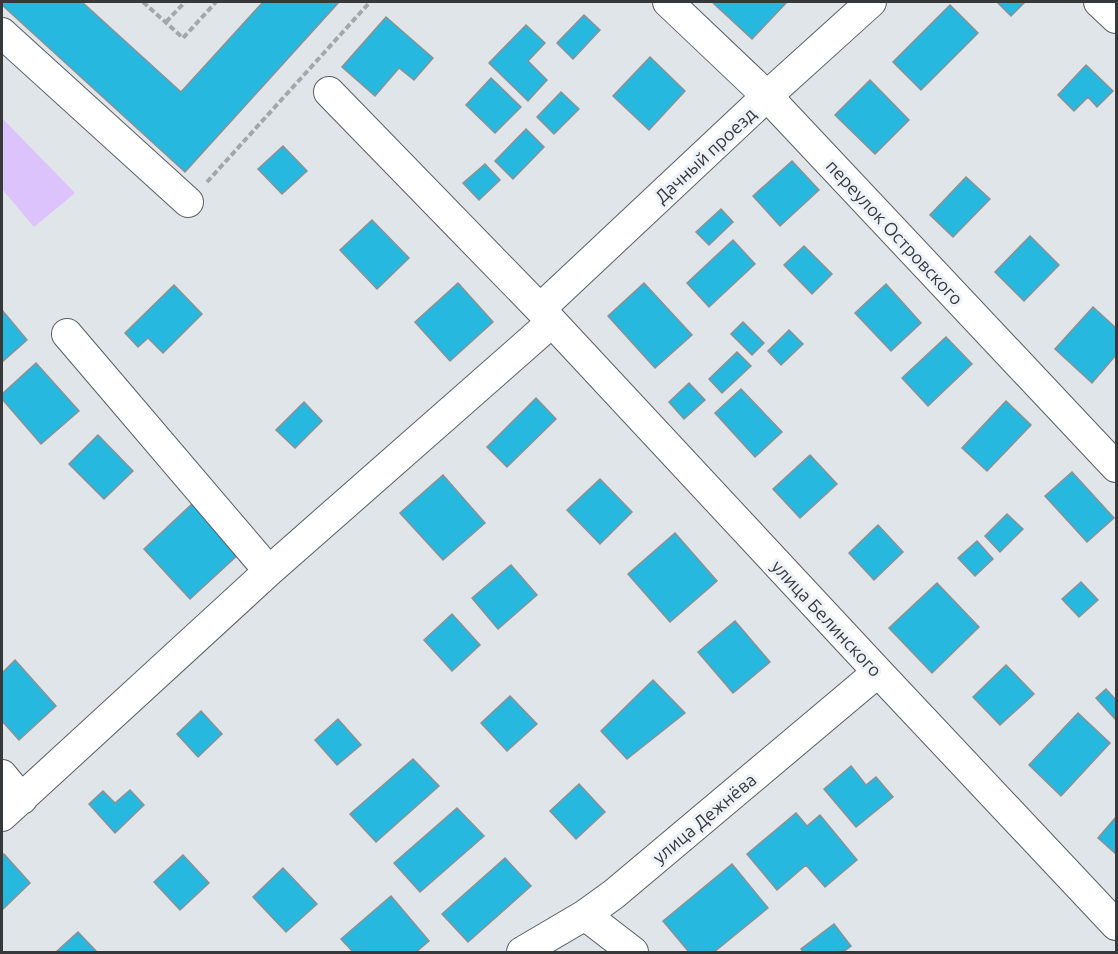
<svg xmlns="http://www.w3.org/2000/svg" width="1118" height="954" font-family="Ubuntu,sans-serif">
  <rect width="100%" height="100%" fill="#e0e5ea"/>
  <path fill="#ddc3fb" d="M2,118l73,75 -41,34 -32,-38z"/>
  <path fill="#26b8df" stroke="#8a9194" stroke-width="1.5" d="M2,2h80l99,90 82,-90h76l-154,170 -183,-167z
    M712,2h75l-35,37z
    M997,2h28l-14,14z
    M950,5l28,28 -57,57 -28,-28z
    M584,15l16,15 -27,29 -16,-16z
    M386,17l47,41 -19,22 -15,-12 -24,28 -33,-29z
    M526,25l19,18 -17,18 19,19 -19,21 -39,-38z
    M650,57l35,34 -36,39 -36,-34z
    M1086,65l27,26 -16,16 -9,-10 -14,14 -16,-16z
    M491,78l30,29 -26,26 -29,-28z
    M870,80l39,40 -34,34 -40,-39z
    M561,92l18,17 -25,25 -17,-17z
    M526,129l18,18 -31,32 -18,-18z
    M283,146l24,25 -25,23 -24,-25z
    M792,161l27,29 -39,36 -27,-30z
    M485,164l15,16 -21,20 -16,-17z
    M966,177l24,22 -37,38 -23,-22z
    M721,209l12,13 -24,23 -13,-13z
    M372,220l37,38 -32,31 -37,-39z
    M1030,236l29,29 -35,36 -29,-29z
    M733,240l22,24 -46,43 -22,-24z
    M804,246l28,28 -20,20 -28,-29z
    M458,283l35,39 -43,39 -35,-39z
    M644,283l48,52 -37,33 -47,-52z
    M886,284l35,39 -30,28 -36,-38z
    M174,285l28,29 -39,39 -15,-15 -10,9 -13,-14z
    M1093,307l23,21v27l-24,28 -37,-34z
    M2,310l25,30 -25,22z
    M743,322l21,21 -12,12 -21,-21z
    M789,330l14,14 -22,21 -13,-14z
    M946,337l26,27 -44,42 -26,-28z
    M737,352l14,14 -29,27 -13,-14z
    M36,363l43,48 -38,33 -39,-45v-5z
    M689,383l16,17 -21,19 -15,-17z
    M741,389l41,43 -27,25 -40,-44z
    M536,398l20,21 -49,48 -20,-20z
    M1006,401l25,24 -44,46 -25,-23z
    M304,402l18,19 -27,27 -19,-18z
    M98,435l35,36 -29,28 -35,-35z
    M810,455l27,29 -37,34 -27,-29z
    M1072,472l42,46 -27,24 -42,-46z
    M443,475l42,48 -42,37 -43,-47z
    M600,479l32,33 -32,32 -33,-34z
    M193,503l47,50 -50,46 -46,-50z
    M1007,514l16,15 -23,23 -15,-16z
    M878,525l25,27 -29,28 -25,-27z
    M675,533l42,48 -47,41 -42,-48z
    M977,541l16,18 -18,17 -17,-18z
    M511,565l26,30 -39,34 -26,-31z
    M1081,582l17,18 -19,17 -17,-18z
    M937,583l42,44 -47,46 -43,-45z
    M452,614l28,31 -28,26 -28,-31z
    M735,621l35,41 -37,31 -35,-41z
    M15,660l41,46 -37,34 -17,-19v-48z
    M1006,665l28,29 -34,31 -27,-28z
    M653,680l32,33 -58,46 -26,-28z
    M1106,689l10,11v20l-20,-22z
    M510,696l27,28 -30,27 -26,-28z
    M201,711l21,23 -24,23 -21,-23z
    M1078,713l32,30 -49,53 -32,-31z
    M338,719l23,26 -24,20 -22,-25z
    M413,759l26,27 -63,56 -26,-28z
    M851,766l15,19 10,-8 17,20 -37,30 -32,-38z
    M579,784l26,28 -29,27 -26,-28z
    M130,790l14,15 -29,28 -26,-29 14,-13 12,12z
    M457,808l27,28 -64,56 -26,-29z
    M796,813l11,13 13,-11 37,45 -32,27 -19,-22 -29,25 -30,-36z
    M1116,817v37l-18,-16z
    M4,854l26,29 -28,27v-53z
    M183,855l26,28 -29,27 -26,-28z
    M505,858l26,28 -63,56 -26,-28z
    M732,864l36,44 -54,44h-25l-26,-31z
    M283,868l34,36 -31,28 -33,-35z
    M391,896l38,45 -13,11h-63l-12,-13z
    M834,924l17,22 -8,6h-40l-2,-3z
    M78,932l19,20h-41z"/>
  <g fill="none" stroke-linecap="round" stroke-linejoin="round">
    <g stroke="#5a5e63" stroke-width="32">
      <path id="minor" d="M668,2l99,94 349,371
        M1099,2l17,16
        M2,33l186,169
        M329,92l211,217 338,363 238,253
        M540,309l227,-213 104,-94
        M67,334l202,237
        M2,775l20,24
        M2,816l267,-245 283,-249
        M585,915l48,37
        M522,952l63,-37 29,-21 264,-222"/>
    </g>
    <path stroke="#a3a7ab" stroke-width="4" stroke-dasharray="6 3" stroke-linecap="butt" d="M143,2l40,36 33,-36
      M166,22l19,-20
      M207,182l163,-180"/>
    <use href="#minor" stroke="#fff" stroke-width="30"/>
  </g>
  <g text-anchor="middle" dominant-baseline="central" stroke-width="6" stroke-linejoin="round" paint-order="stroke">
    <g font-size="18" fill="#36383a" stroke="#edf2f8">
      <text transform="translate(705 155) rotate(-43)">Дачный проезд</text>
      <text transform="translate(895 232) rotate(47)">переулок Островского</text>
      <text transform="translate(827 618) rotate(47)">улица Белинского</text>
      <text transform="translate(704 818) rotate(-40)">улица Дежнёва</text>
    </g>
  </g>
  <rect width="1118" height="954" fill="none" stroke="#36383a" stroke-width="6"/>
</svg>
